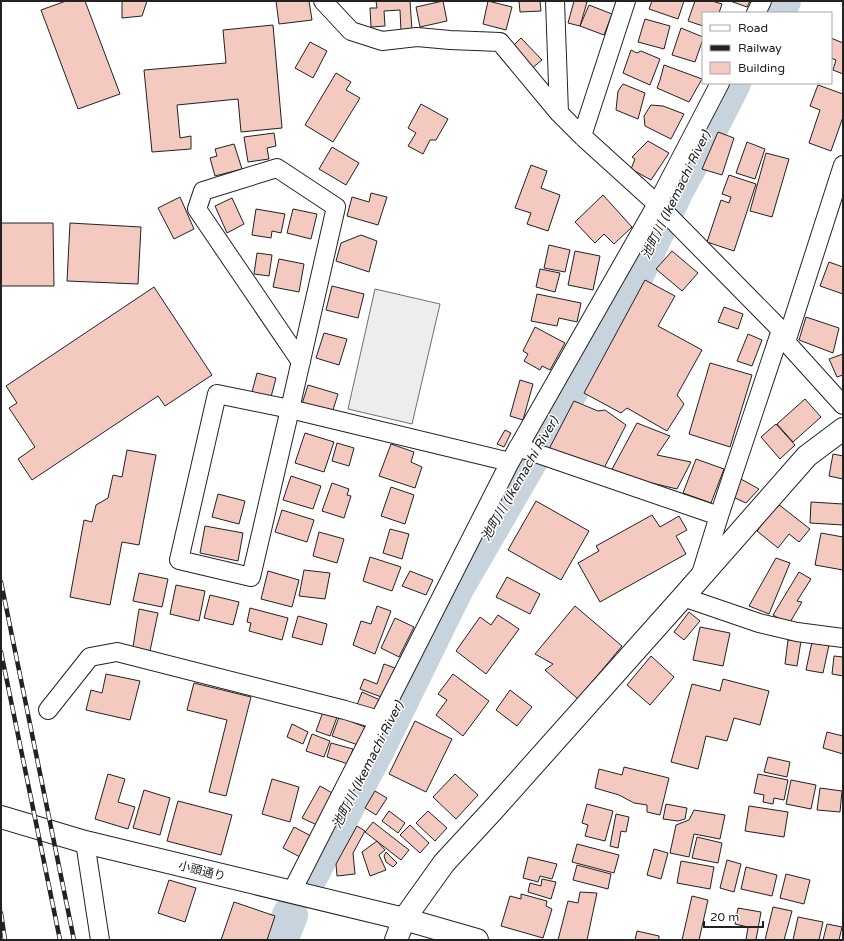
<svg xmlns="http://www.w3.org/2000/svg" width="844" height="941" font-family="'Varela Round','Noto Sans JP',sans-serif">
  <rect width="100%" height="100%" fill="#fff"/>
  <path fill="#ededed" stroke="#6f6f6f" d="M375,289l65,15 -28,120 -64,-15z"/>
  <g fill="none" stroke-linecap="round" stroke-linejoin="round">
    <path stroke="#c7d3dd" stroke-width="36" d="M776,13l7,-12
      M310,876l66,-125 80,-163 106,-183 60,-100 54,-115 32,-58 25,-49
      M280,940l10,-25"/>
  </g>
  <path fill="#f3c9c0" stroke="#222" d="M66,1h19l35,93 -42,15 -37,-99z
    M122,1h25l-5,15 -20,2z
    M276,1h33l3,19 -33,4z
    M376,1h34l2,29 -11,1 -1,-21 -16,1 1,15 -14,1 -1,-19h7z
    M443,1l4,20 -27,6 -4,-20z
    M488,1l24,6 -6,23 -23,-6z
    M513,1h27l1,10 -21,1 -1,-11z
    M574,1h8l5,1 -7,24 -12,-3z
    M652,1h32l-6,18 -29,-10z
    M695,1h17l10,3 -3,9h-16v13l-15,-5z
    M730,1h20l-3,6z
    M589,5l23,9 -8,21 -24,-9z
    M645,19l25,7 -6,23 -26,-7z
    M273,25l9,103 -41,4 -3,-33 -61,6 3,33 11,-2v13l-39,3 -8,-82 82,-7 -3,-33z
    M681,28l22,9v2l-8,23 -23,-7z
    M521,38l21,22 -11,9 -19,-22z
    M831,38l12,5v31l-10,-4 3,-10 -5,-2z
    M310,42l17,9 -14,27 -18,-10z
    M631,50l6,3 4,-2 19,8 -10,26 -27,-12z
    M664,65l38,14 -13,23 -32,-14 3,-8z
    M336,73l15,9 -5,8 14,8 -27,44 -28,-17z
    M623,84l22,9 -7,26 -22,-9 2,-19z
    M818,85l25,9v23l-12,34 -22,-8 11,-33 -10,-4z
    M421,104l27,15 -12,21h-6l-7,14 -15,-8 8,-13 -8,-5z
    M651,105l12,1 21,8 -13,25 -26,-13 -1,-10z
    M718,132l16,6 -12,37 -20,-6z
    M274,133l2,13 -9,2 2,11 -21,3 -4,-25z
    M648,141l21,12 -18,27 -20,-11 4,-10 -3,-2z
    M747,142l18,7 -10,30 -19,-6z
    M234,144l8,25 -27,7 -5,-18 7,-2 -2,-7z
    M332,147l27,16 -13,22 -27,-16z
    M766,153l23,6 -17,58 -22,-6z
    M531,165l16,6 -6,17 19,7 -12,36 -21,-7 4,-11 -16,-5z
    M729,175l27,9 -22,67 -27,-9 14,-42 8,3 2,-6 -9,-3z
    M371,193l16,4 -9,28 -31,-9 5,-19 17,5z
    M603,195l29,32 -18,17 -10,-10 -9,9 -20,-21z
    M180,197l14,32 -20,10 -16,-31z
    M232,198l12,26 -17,9 -12,-27z
    M256,209l29,5 -4,19 -9,-2 -1,7 -19,-3z
    M293,209l24,5 -6,25 -24,-6z
    M1,223h52l1,63h-53z
    M70,223l71,4 -3,57 -71,-3z
    M361,235l16,6 -8,31 -33,-11 5,-18z
    M549,245l21,5 -5,22 -21,-4z
    M575,251l25,5 -7,34 -25,-5z
    M672,251l26,22 -16,18 -26,-22z
    M257,253l15,2 -3,21 -15,-2z
    M279,259l25,5 -5,28 -26,-5z
    M829,262l14,5v27l-23,-8z
    M540,269l20,4 -5,19 -19,-5z
    M645,280l30,16 -17,30 44,24 -25,45 7,9 -17,27 -40,-23 -6,5 -37,-20z
    M332,286l32,8 -6,24 -32,-8z
    M154,287l58,88 -47,31 -7,-10 -126,84 -14,-21 17,-12 -26,-39 8,-5 -11,-17z
    M537,294l44,9 -4,19 -18,-4 -2,8 -26,-5z
    M724,307l19,7 -5,15 -20,-7z
    M806,317l33,11 -6,25 -34,-13z
    M535,327l30,16 -15,27 -8,-4 -2,4 -16,-9 4,-7 -5,-3z
    M324,333l23,6 -8,26 -23,-7z
    M748,334l14,6 -10,26 -15,-5z
    M843,354v21l-6,2 -8,-18z
    M710,363l42,12 -22,72 -41,-13z
    M257,373l19,5 -5,19 -19,-5z
    M520,380l13,4 -10,36 -13,-4z
    M308,385l30,9 -6,19 -30,-9z
    M805,399l16,18 -28,25 -16,-18z
    M574,401l24,10 7,-1 21,15 -23,45 -55,-19z
    M637,423l33,13 -13,19 34,7 -14,27 -67,-16z
    M776,424l19,21 -15,14 -19,-22z
    M505,430l6,3 -7,14 -7,-3z
    M305,433l29,9 -10,30 -29,-9z
    M337,443l17,5 -5,18 -17,-5z
    M391,444l23,8 -3,10 11,5 -7,21 -36,-12z
    M127,450l29,5 -17,90 -17,-3 -12,63 -40,-8 14,-77 8,2 4,-17 12,-7 5,-23 9,2z
    M833,454l10,2v23l-14,-3z
    M696,459l28,10 -13,34 -28,-10z
    M291,476l30,10 -8,23 -30,-9z
    M739,478l20,11 -13,14 -13,-6z
    M332,483l17,6 -2,6 4,1 -7,22 -22,-7z
    M391,487l23,8 -9,29 -24,-8z
    M218,494l27,7 -6,23 -27,-7z
    M536,501l53,30 -28,49 -53,-30z
    M811,502l32,2v21l-33,-2z
    M778,504l32,25 -11,13 -10,-8 -11,14 -21,-17z
    M282,510l32,10 -7,22 -32,-10z
    M652,515l8,12 19,-11 8,14 -11,6 10,18 -86,48 -22,-39 21,-12 -3,-5z
    M205,526l38,7 -5,28 -38,-8z
    M390,529l19,5 -7,25 -19,-6z
    M319,532l25,7 -7,24 -24,-7z
    M821,533l22,4v33l-28,-5z
    M370,557l31,10 -9,24 -29,-10z
    M776,558l14,5 -21,51 -20,-8z
    M304,570l26,3 -5,26 -26,-3z
    M268,571l31,9 -7,27 -31,-8z
    M410,571l23,9 -7,15 -24,-9z
    M799,572l12,7 -14,22 5,1 -13,22 -16,-9z
    M139,573l29,6 -6,28 -29,-6z
    M507,577l33,17 -10,20 -34,-17z
    M176,585l29,6 -6,30 -29,-7z
    M210,595l29,7 -6,23 -29,-7z
    M377,606l14,5 -16,43 -22,-9 8,-24 10,3z
    M575,606l47,40 -44,53 -33,-29 8,-6 -18,-10z
    M250,608l38,10 -6,22 -33,-9 2,-8 -4,-1z
    M139,609l19,4 -8,38 -17,-4z
    M689,612l11,9 -16,19 -10,-8z
    M498,615l21,14 -33,45 -30,-23 24,-34 11,8z
    M298,616l29,8 -5,21 -30,-8z
    M395,618l19,9 -15,30 -18,-9z
    M700,627l30,6 -7,33 -30,-6z
    M788,640l13,1 -4,25 -12,-2z
    M812,642l17,3 -6,28 -17,-3z
    M651,656l23,21 -24,28 -23,-20z
    M834,656l9,1v19l-11,-2z
    M384,664l11,4 -11,30 -24,-9 4,-10 13,5z
    M106,674l34,7 -10,39 -44,-10 5,-20 11,3z
    M453,674l36,27 -26,35 -27,-21 11,-15 -9,-6z
    M723,679l46,12 -9,34 -26,-7 -7,23 -21,-5 -8,33 -27,-7 21,-78 28,7z
    M194,683l57,14 -25,99 -17,-4 18,-72 -40,-10z
    M510,690l22,17 -15,19 -21,-16z
    M362,692l18,8 -6,13 -17,-8z
    M323,712l14,5 -7,19 -14,-5z
    M339,717l26,10 -7,18 -26,-9z
    M415,721l37,18 -26,53 -37,-18z
    M292,724l16,8 -5,12 -16,-7z
    M827,732l16,4v18l-20,-6z
    M312,734l18,7 -6,16 -18,-6z
    M331,743l22,6 -5,15 -21,-7z
    M768,757l22,5 -3,15 -23,-5z
    M624,767l45,11 -9,37 -13,-3v-7l-13,-2 -15,-8 -24,-7 4,-19 23,6z
    M108,774l17,5 -7,23 17,5 -7,22 -33,-10z
    M455,774l23,21 -22,24 -23,-22z
    M758,774l30,6 -4,20 -10,-2 -1,6 -10,-2 1,-7 -10,-2z
    M272,779l27,8 -9,35 -28,-8z
    M791,780l25,5 -5,24 -25,-5z
    M320,786l14,8 -17,31 -15,-7z
    M820,788l22,3 -2,21 -23,-2z
    M144,790l26,8 -10,37 -27,-7z
    M375,791l12,7 -11,17 -11,-7z
    M178,801l54,14 -11,40 -54,-14z
    M587,804l26,7 -8,30 -20,-5 3,-11 -6,-2z
    M666,804l21,4 -2,11 -7,2 -15,-2z
    M749,806l39,6 -4,25 -39,-6z
    M694,810l31,5 -5,24 -26,-5 -5,23 -19,-4 6,-28 13,-5z
    M389,811l16,12 -7,10 -16,-12z
    M428,811l19,17 -12,13 -19,-18z
    M616,814l13,3 -3,15 -5,-1 -3,17 -8,-2z
    M373,822l36,28 -8,10 -36,-28z
    M410,825l19,18 -9,10 -20,-18z
    M357,826l8,5 -12,22 2,21 -18,2 -1,-12z
    M294,827l17,9 -11,21 -17,-9z
    M697,837l25,6 -4,20 -26,-5z
    M377,841l8,9 -6,5 7,15 -16,6 -8,-24z
    M577,844l42,11 -5,18 -42,-11z
    M654,849l14,4 -7,26 -14,-4z
    M386,852l11,11 -4,4 -7,-5 -2,-6z
    M528,857l29,7 -5,15 -12,-3 -2,6 -15,-4z
    M727,860l14,4 -7,28 -14,-4z
    M681,861l33,6 -4,22 -33,-6z
    M577,865l34,9 -3,15 -35,-9z
    M746,867l31,8 -5,21 -31,-7z
    M786,874l24,6 -6,24 -24,-6z
    M542,879l14,3 -5,17 -23,-7 2,-9 11,3z
    M169,880l27,8 -11,34 -27,-9z
    M580,892l17,1 -10,47h-29l10,-39 10,2z
    M521,894l26,7 -1,5 6,3 -9,29 -42,-12 9,-30 11,3z
    M692,896l16,4 -9,40h-17z
    M234,902l41,14 -8,24h-46z
    M773,907l19,4 -8,29h-19z
    M738,908l23,4 -5,28h-10l2,-13 -13,-3z
    M798,917l25,5 -4,18h-26z
    M827,924l15,3 -3,13h-16z
    M637,931l22,5v4h-24z"/>
  <g fill="none" stroke-linecap="round" stroke-linejoin="round">
    <g stroke="#222" stroke-width="20">
      <path id="minor" d="M323,1l28,30 31,10 35,-4 33,3 50,2 59,71 23,23 75,68 124,126 5,12 57,63
        M555,1l4,112
        M756,13l6,-12
        M582,136l44,-135
        M786,342l57,-177
        M301,362l-104,-153 6,-18 74,-23 59,39 -46,202 -39,168 -72,-17 38,-166 73,15 220,53
        M518,447l201,69
        M701,574l18,-58 62,-186
        M683,597l76,26 38,9 46,6
        M48,710l42,-53 27,-5 228,58 34,10
        M85,842l15,98
        M291,893l88,-173 131,-258 147,-258 63,-121"/>
    </g>
    <g stroke="#222" stroke-width="24">
      <path id="tertiary" d="M404,919l73,21
        M396,940l8,-21 40,-56 49,-53 190,-213 124,-141 36,-27"/>
    </g>
    <g stroke="#222" stroke-width="24">
      <path id="secondary" d="M1,817l84,25 319,77"/>
    </g>
    <use href="#minor" stroke="#fff" stroke-width="18"/>
    <use href="#tertiary" stroke="#fff" stroke-width="22"/>
    <use href="#secondary" stroke="#fff" stroke-width="22"/>
    <g stroke="#222" stroke-width="4.5">
      <path id="rail" d="M1,582l73,358
        M1,652l59,288
        M1,913l4,27"/>
    </g>
    <use href="#rail" stroke="#fff" stroke-width="3" stroke-dasharray="9" stroke-linecap="butt"/>
  </g>
  <g text-anchor="middle" dominant-baseline="central" stroke-width="3" stroke-linejoin="round" paint-order="stroke">
    <g font-size="12" fill="#222" stroke="#fff">
      <text transform="translate(202 871) rotate(14)">小頭通り</text>
    </g>
    <g font-size="13" font-style="italic" fill="#222" stroke="#fff">
      <text transform="translate(676 195) rotate(-64)">池町川 (Ikemachi River)</text>
      <text transform="translate(520 479) rotate(-60)">池町川 (Ikemachi River)</text>
      <text transform="translate(368 765) rotate(-63)">池町川 (Ikemachi River)</text>
    </g>
  </g>
  <rect width="844" height="941" fill="none" stroke="#222222" stroke-width="4"/>
  <rect x="702" y="12" width="130" height="72" fill="#ffffff" stroke="#a7a7a7"/>
  <rect x="710" y="25" width="20" height="6" fill="#ffffff" stroke="#a7a7a7"/>
  <text x="738" y="32" font-size="12" fill="#222222">Road</text>
  <rect x="710" y="45" width="20" height="6" fill="#222222" stroke="#a7a7a7"/>
  <text x="738" y="52" font-size="12" fill="#222222">Railway</text>
  <rect x="710" y="62" width="20" height="12" fill="#f3c9c0" stroke="#a7a7a7"/>
  <text x="738" y="72" font-size="12" fill="#222222">Building</text>
  <path d="M704 921v6h59v-6" fill="none" stroke="#222222" stroke-width="2"/>
  <text x="710" y="921" font-size="12" fill="#222222" stroke="#ffffff" stroke-width="3" paint-order="stroke">20 m</text>
</svg>
